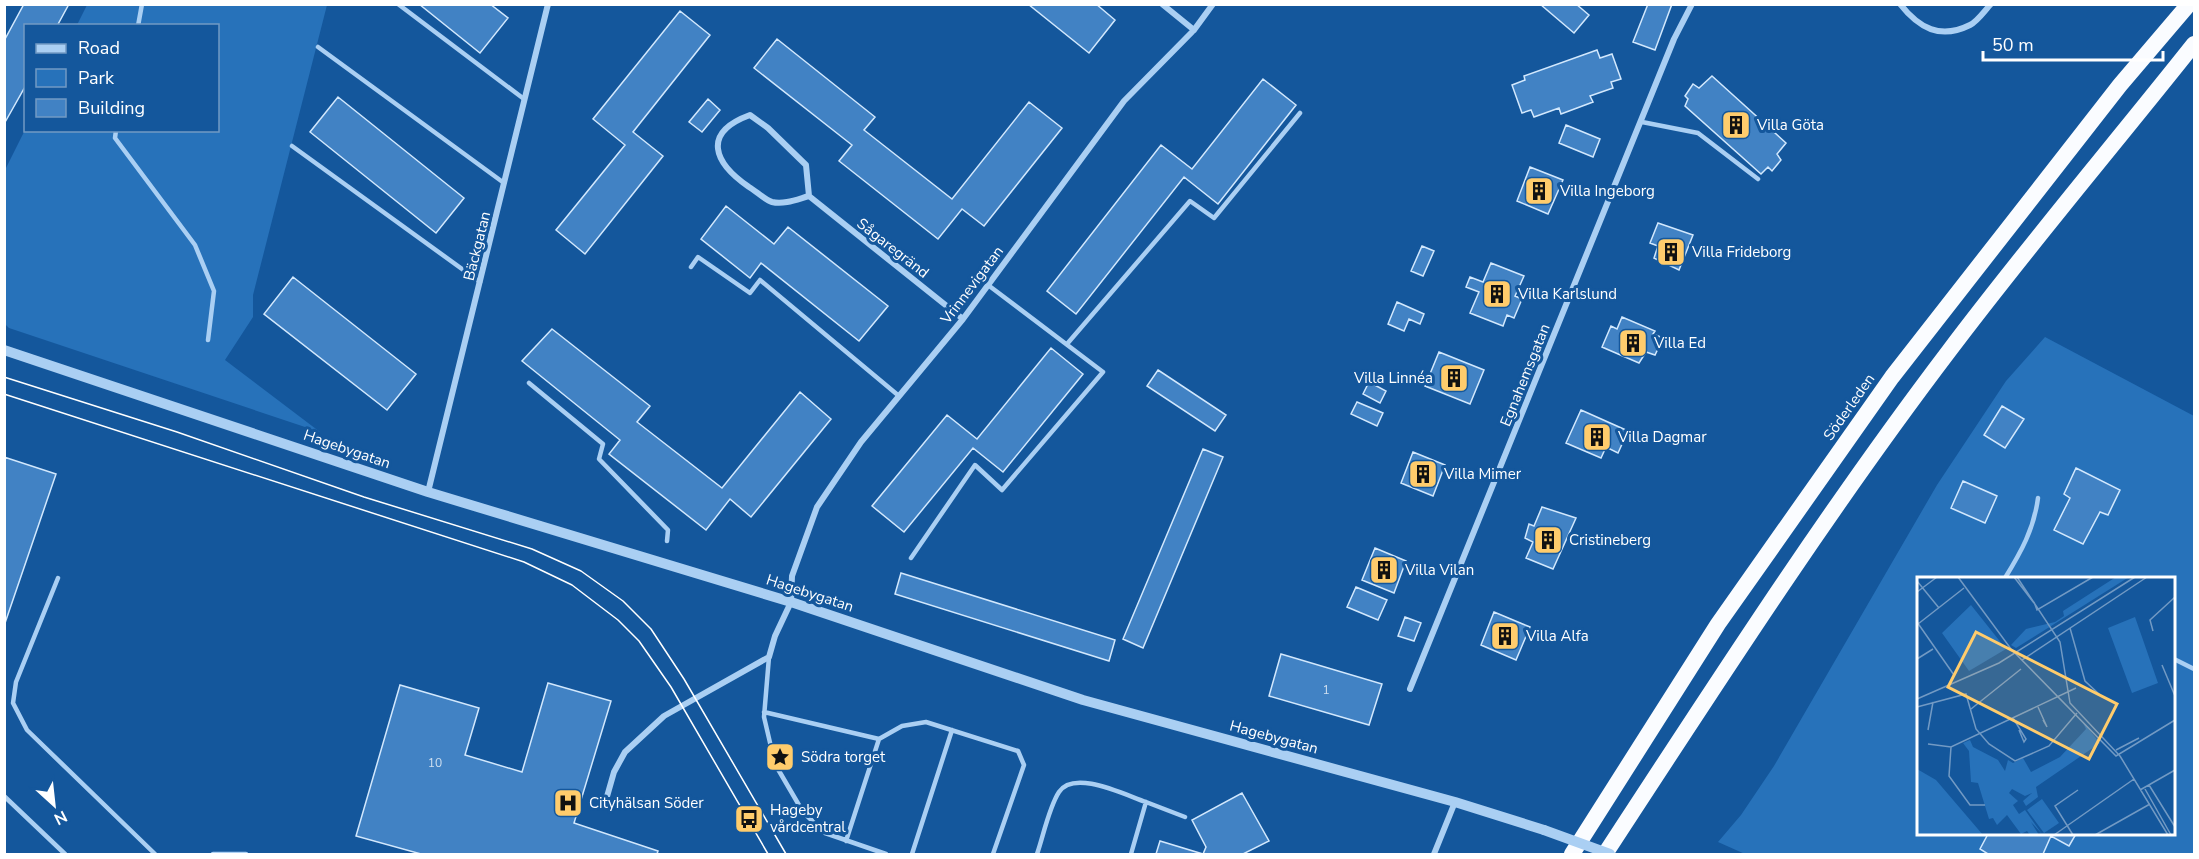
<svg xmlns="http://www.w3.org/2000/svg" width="2199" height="859" font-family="'Nunito Sans',sans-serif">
  <rect width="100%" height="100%" fill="#14579c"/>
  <path fill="#2772ba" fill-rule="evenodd" d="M87,5h240l-74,290v22l-28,43 95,72 -311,-104 -5,-5v-151l21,-42h193v-104l-141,-1z
    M2045,337l149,79v438h-449l-27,-12 23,-27 33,-49 163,-281 69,-104zM1918,578h256v256h-256z"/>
  <path fill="#4182c4" stroke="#d2e8fd" stroke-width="1.5" d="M24,4h45l-12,22h-31v59l-22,39v-83z
    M419,4h71l18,14 -28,35z
    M1028,4h68l19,16 -26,33z
    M1540,4h36l13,11 -15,18z
    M1648,4h24l-17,46 -22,-8z
    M680,11l30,24 -77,97 30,24 -78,98 -29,-24 69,-85 -32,-26z
    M777,39l98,78 -11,13 88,69 77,-97 33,26 -78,98 -22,-17 -24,30 -99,-78 13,-16 -98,-77z
    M1597,50l3,8 12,-4 9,25 -10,3 2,6 -23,8 3,6 -32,12 -2,-6 -25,9 -3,-7 -9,3 -10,-28 13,-5 -1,-4z
    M1712,76l74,67 -9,11 4,6 -9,11 -4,-4 -7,7 -76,-68 3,-7 -3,-3 8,-12 6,4z
    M1263,79l33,26 -78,99 -34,-27 -108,137 -29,-23 114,-146 31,24z
    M338,97l126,101 -28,35 -126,-101z
    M708,99l12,11 -18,22 -13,-10z
    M1566,125l34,14 -7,18 -34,-14z
    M1530,167l33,13 -15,34 -31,-13z
    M726,206l48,38 14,-17 100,79 -29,35 -98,-78 -11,15 -49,-39z
    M1658,223l35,12 -14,35 -25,-12 4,-12 -8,-3z
    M1422,246l12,5 -11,25 -12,-5z
    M1491,263l33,13 -9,20 7,3 -8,19 -7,-3 -4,11 -33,-13 9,-21 -13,-5 4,-10 13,5z
    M293,277l123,97 -29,36 -123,-96z
    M1397,302l27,12 -4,10 -11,-5 -5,12 -16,-7z
    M1622,317l33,14 -2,3 10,4 -8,17 -9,-3 -7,11 -37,-16 9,-21 6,3z
    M552,329l98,77 -13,16 85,66 78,-96 31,27 -80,98 -21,-18 -24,31 -97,-76 11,-14 -98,-79z
    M1051,348l32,26 -80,98 -30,-24 -69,84 -32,-26 75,-91 30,24z
    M1439,352l45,18 -14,34 -45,-18z
    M1158,370l68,45 -11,16 -68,-45z
    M1369,382l17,9 -6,12 -17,-9z
    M1357,402l26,11 -6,13 -26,-12z
    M2002,406l22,13 -19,29 -21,-13z
    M1581,410l47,21 -10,22 -12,-6 -5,11 -35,-15z
    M1203,449l20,8 -80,191 -20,-9z
    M1413,452l32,13 -12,31 -32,-13z
    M4,457l52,17 -52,152z
    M2076,468l44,22 -12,25 -8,-3 -17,32 -29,-14 16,-32 -6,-4z
    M1963,481l34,15 -12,27 -34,-15z
    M1542,507l34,11 -23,51 -27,-11 7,-16 -8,-4 4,-14 5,2z
    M1375,548l31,13 -12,32 -32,-13z
    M901,573l214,67 -6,21 -214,-67z
    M1356,587l31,13 -9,20 -31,-13z
    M1494,612l36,15 -14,33 -35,-15z
    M1405,617l16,6 -7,18 -16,-5z
    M1281,654l101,30 -13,41 -100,-29z
    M548,683l63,18 -37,122 84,28 -1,3h-236l-65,-18 44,-151 79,23 -14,47 57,17z
    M1242,793l27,48 -26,13h-87l4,-13 43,13 3,-7 -14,-27z
    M1988,834h88l-7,12 -18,-10 -8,18h-55l-8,-5z"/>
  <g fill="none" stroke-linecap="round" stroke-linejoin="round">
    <path stroke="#aacff3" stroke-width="4.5" d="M398,4l126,95
      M138,26l4,-22
      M318,47l186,136
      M1642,122l56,11 60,46
      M116,130l-1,8 80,107 19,46 -6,49
      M292,146l188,136
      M691,267l7,-10 52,36 10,-13 139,116
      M1067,344l123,-143 24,17 86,-105
      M529,383l74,61 -4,15 69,71 -1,11
      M911,558l64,-93 27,25 101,-118 -115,-87
      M58,578l-42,104 -3,21 14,27 128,124
      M2005,578c16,-26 29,-49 33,-80
      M769,657l-5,60 11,47 28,48 22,21 61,21
      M2174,659l20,10
      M764,712l115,27 23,-13 24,-4 92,29 6,14 -31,89
      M4,796l61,58
      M846,841l33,-102
      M213,854h33
      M912,854l40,-124
      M1037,854c6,-17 12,-47 22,-62 15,-23 66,3 87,10
      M1131,854l15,-52 39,15"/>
    <path stroke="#aacff3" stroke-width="6" d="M1162,4l32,26
      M1900,4c19,24 40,36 70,21 8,-4 15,-15 21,-21
      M809,196l-3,-31 -38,-37 -18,-13c-49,18 -36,48 -1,72 7,4 16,13 23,15 12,3 26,-3 37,-6l154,123
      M428,492l120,-488
      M1410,689l264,-650 18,-35
      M606,800l8,-28 11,-20 39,-36 105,-59 6,-21 16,-34 1,-26 25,-69 44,-65 102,-123 161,-218 70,-71 19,-26
      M1434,854l21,-52"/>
    <path stroke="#aacff3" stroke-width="10" d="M4,350l424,142 363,110 292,98 372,102 89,28"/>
    <path stroke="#fafcff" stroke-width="16" d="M1572,854l146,-230 174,-247 228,-292 69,-81
      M1605,854c111,-170 221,-341 344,-503 79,-105 164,-205 245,-307"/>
    <path stroke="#fff" stroke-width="1.5" d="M4,377l173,55 187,65 168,52 49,22 42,30 28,28 33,50 102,175
      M4,394l520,168 48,23 46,35 21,21 32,46 97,167"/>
    <path stroke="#aacff3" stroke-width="10" d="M1544,830l66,24"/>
  </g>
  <defs>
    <g id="building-square" transform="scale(1.5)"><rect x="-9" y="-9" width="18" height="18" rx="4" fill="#ffcc6c" stroke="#14579c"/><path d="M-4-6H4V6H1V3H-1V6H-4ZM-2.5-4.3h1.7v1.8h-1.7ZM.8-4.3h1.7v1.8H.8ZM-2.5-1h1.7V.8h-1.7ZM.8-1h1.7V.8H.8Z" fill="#111"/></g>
    <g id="sight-square" transform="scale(1.5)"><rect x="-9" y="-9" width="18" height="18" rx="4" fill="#ffcc6c" stroke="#14579c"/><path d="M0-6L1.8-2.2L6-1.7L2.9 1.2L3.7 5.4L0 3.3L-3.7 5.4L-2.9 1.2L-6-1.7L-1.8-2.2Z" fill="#111"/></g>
    <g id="hospital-square" transform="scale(1.5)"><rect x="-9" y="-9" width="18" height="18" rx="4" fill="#ffcc6c" stroke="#14579c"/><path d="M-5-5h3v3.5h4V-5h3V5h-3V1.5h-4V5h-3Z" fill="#111"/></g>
    <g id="bus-square" transform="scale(1.5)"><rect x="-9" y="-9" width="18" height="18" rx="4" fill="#ffcc6c" stroke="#14579c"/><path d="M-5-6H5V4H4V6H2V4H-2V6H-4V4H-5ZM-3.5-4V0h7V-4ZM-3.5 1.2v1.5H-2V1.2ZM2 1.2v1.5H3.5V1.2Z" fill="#111"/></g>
  </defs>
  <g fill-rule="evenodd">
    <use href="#building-square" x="1736" y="125"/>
    <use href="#building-square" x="1539" y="191"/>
    <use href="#building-square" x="1671" y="252"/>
    <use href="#building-square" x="1497" y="294"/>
    <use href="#building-square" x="1633" y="343"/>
    <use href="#building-square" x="1454" y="378"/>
    <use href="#building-square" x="1597" y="437"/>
    <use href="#building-square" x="1423" y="474"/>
    <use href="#building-square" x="1548" y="540"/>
    <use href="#building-square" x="1384" y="570"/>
    <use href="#building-square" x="1505" y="636"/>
    <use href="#sight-square" x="780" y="757"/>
    <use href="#hospital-square" x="568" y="803"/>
    <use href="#bus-square" x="749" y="819"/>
  </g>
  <g text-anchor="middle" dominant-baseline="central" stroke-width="6" stroke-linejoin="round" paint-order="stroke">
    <g font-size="12" fill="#d0e0f0">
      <text x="1326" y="690">1</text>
      <text x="435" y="763">10</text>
    </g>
    <g font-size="15" fill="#fff" stroke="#14579c" text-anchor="start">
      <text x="1757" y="125">Villa Göta</text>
      <text x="1560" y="191">Villa Ingeborg</text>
      <text x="1692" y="252">Villa Frideborg</text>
      <text x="1518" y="294">Villa Karlslund</text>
      <text x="1654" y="343">Villa Ed</text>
      <text x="1433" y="378" text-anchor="end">Villa Linnéa</text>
      <text x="1618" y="437">Villa Dagmar</text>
      <text x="1444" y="474">Villa Mimer</text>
      <text x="1569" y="540">Cristineberg</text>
      <text x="1405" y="570">Villa Vilan</text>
      <text x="1526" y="636">Villa Alfa</text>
      <text x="801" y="757">Södra torget</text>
      <text x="589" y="803">Cityhälsan Söder</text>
      <text x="770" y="810">Hageby<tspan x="770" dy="17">vårdcentral</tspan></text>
    </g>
    <g font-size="15" fill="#fff" stroke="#14579c">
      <text transform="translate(477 246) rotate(-76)">Bäckgatan</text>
      <text transform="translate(893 248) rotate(38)">Sågaregränd</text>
      <text transform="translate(972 285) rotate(-53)">Vrinnevigatan</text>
      <text transform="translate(1525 375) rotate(-68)">Egnahemsgatan</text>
      <text transform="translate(1849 407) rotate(-55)">Söderleden</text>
      <text transform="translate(347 449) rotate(19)">Hagebygatan</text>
      <text transform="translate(810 593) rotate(18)">Hagebygatan</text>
      <text transform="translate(1274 737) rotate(15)">Hagebygatan</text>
    </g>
  </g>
  <g transform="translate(1917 577)">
    <rect width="258" height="258" fill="#14579c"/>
    <path d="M199,0h13l-113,71 -5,-3 15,-16 29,-7 9,-6 -1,-5zM54,28l35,44 -37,22 -27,-38zM218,40l23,66 -26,10 -24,-65zM165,144l18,22 -64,44 2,10 -12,9 -3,-5 9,-8 -7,3 -13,-7 -3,4 9,8 -5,4 6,9 6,-4 17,24 -11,-12 8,13h-9l-3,-4 -6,3 -14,-19 -10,10 -4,-7 -4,1 -11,-36 -7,-1 -2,-31 -6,-8 7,-3 3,7 25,13 7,11 3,-11 5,3 10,-5 8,14 29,-15 26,-28zM0,192l19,11 47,55h-66zM125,222l17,24 -15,10 -17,-23z" fill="#2772ba"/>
    <path fill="none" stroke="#729ac4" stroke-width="1.5" d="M41,0l53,72 105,107 59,-36M97,0l20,26M100,0l43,65 10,61 50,53M0,4l22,27M0,15l20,-15M117,25l3,8 56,-33M0,45l37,53M1,47l46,-36M153,51l15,53 15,14M236,54l-3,-11 25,-23M0,82l16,-10M105,83l125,-83M245,88l13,31M0,122l82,-36 136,-86M0,130l49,-13 10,35 13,15 26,17 34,-15 28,-33M121,130l9,20 -4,-7M54,132l50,-40M96,141l13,21 -2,3 -5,-12M11,153l5,-28M11,167l23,3 125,-59M34,170l-2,29 21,29h15M199,173l23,-12M203,179l48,79M232,208l26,42M228,212l26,46M223,213l35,-20M137,258l80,-56M156,258l-18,-29 23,-16M178,258l55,-31"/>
    <path fill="#ffcc6c" fill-opacity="0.15" stroke="#ffcc6c" stroke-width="3" d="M59,55l141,72 -28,55 -141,-72z"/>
    <rect width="258" height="258" fill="none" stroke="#fff" stroke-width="3"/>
  </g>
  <rect width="2199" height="859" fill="none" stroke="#ffffff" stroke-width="12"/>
  <rect x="24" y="24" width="195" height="108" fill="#14579c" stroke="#729ac4" stroke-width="1.5"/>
  <rect x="36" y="44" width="30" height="9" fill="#aacff3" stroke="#729ac4" stroke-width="1.5"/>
  <text x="78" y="54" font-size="18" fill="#ffffff">Road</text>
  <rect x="36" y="69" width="30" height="18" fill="#2772ba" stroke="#729ac4" stroke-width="1.5"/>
  <text x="78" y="84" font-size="18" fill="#ffffff">Park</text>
  <rect x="36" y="99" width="30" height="18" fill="#4182c4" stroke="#729ac4" stroke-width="1.5"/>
  <text x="78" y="114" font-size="18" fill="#ffffff">Building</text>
  <g transform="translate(54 805) rotate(153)" stroke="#14579c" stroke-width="4.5" paint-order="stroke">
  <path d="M0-4.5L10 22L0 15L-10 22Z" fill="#ffffff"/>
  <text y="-9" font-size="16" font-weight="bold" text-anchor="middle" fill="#ffffff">N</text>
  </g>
  <path d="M1983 51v9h180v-9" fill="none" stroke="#ffffff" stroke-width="3"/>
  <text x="1992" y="51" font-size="18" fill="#ffffff" stroke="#14579c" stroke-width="4.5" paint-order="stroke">50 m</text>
</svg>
